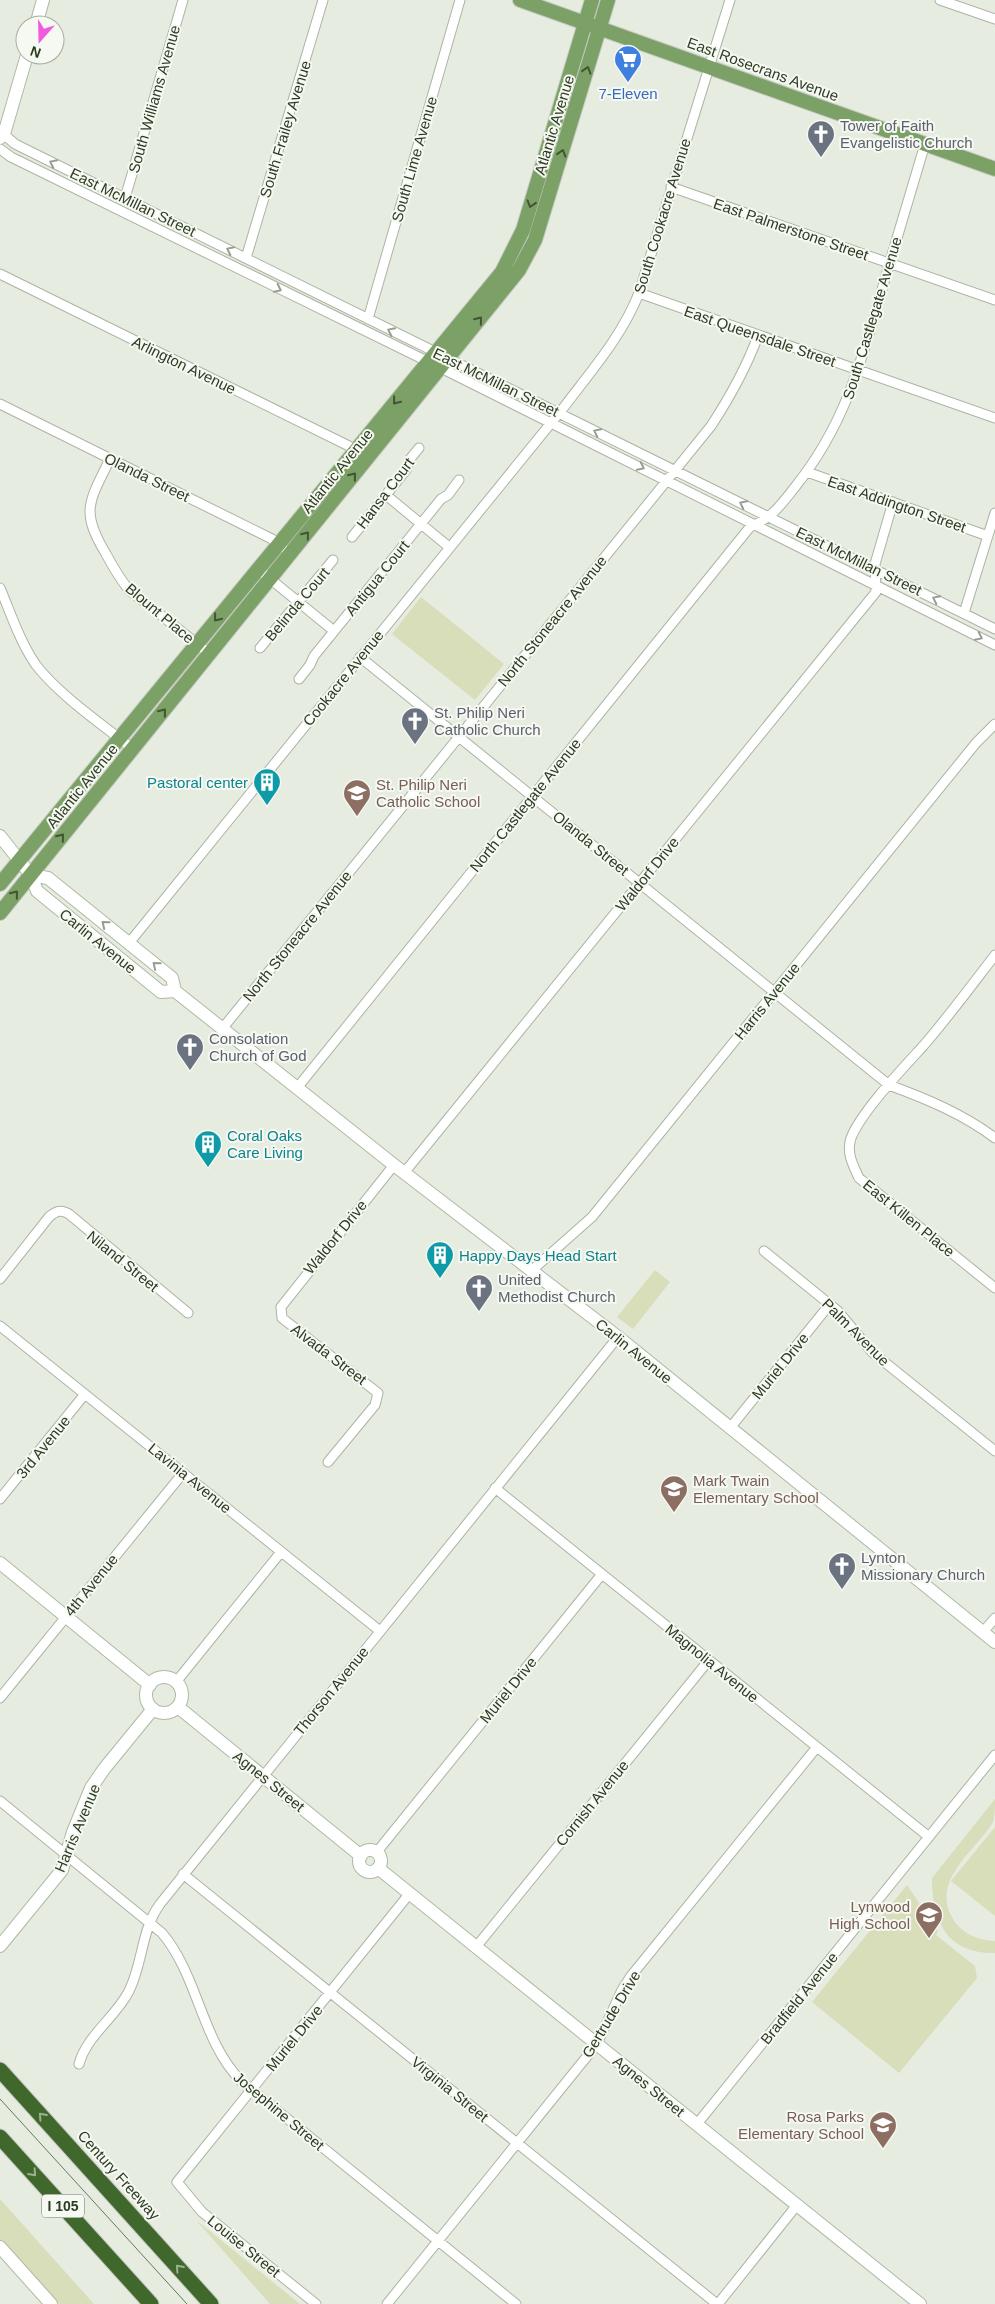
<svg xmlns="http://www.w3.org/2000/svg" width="995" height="2304" font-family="Arial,sans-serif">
  <rect width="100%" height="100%" fill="#e7ece1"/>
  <path fill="#d8ddba" d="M421,597l83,67 -29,36 -83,-66z
    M655,1270l15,12 -37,47 -16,-12z
    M995,1799c0,7 0,17 -2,23 -18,30 -66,60 -38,100 9,13 24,18 40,19v12c-49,1 -63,-33 -63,-75z
    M995,1827v89l-44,-35z
    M907,1885l31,46 -2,4 39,31 2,12 -78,95 -87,-71z
    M0,2199l94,105h-35l-59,-65z
    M196,2220l104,84h-30z"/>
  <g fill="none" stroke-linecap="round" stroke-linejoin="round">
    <g stroke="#abb4a4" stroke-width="11">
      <path id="street" d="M940,0l55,19
        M0,131l15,13 980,485
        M0,149l11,8 430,211 554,277
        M671,187l324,113
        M125,198l58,-198
        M246,258l77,-258
        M0,274l349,172 9,8
        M639,293l356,125
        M368,319l92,-319
        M0,404l272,135 11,9
        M110,459c-21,43 -30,52 -4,95 7,13 14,25 23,36l81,64
        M807,472l181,64
        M386,495l63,52
        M352,537l54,-67 4,-11 9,-11
        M258,569l76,62
        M0,588c11,26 20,54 36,77 23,30 67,60 97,84
        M964,613l31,-100
        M260,648l73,-88
        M360,657l529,428c38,14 74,29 106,53
        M299,679l11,-14 4,-9 127,-157 7,-4 11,-15
        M129,943l435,-536c28,-37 58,-71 75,-114l91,-293
        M995,955c-23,30 -46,61 -71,90 -20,22 -63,67 -73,93 -5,15 2,27 8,40l136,110
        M222,1029l489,-603c19,-29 35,-58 47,-90
        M297,1088l453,-561c23,-10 30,-21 45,-40 55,-68 70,-140 94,-222 12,-41 24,-81 36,-121
        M404,1173l472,-581 -1,-28 18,-62
        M764,1251l74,60 34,41 123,99
        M531,1271l61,-54 384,-474 19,-19
        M0,1279l49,-62c7,-6 12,-8 20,-3l119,99
        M0,1326l380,305
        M730,1428l100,-124
        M328,1462l47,-57 3,-12 -96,-75 -1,-11 113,-142
        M495,1488l434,349
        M0,1499l85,-105
        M983,1632l12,-14
        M176,1682l105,-130
        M0,1698l183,-225
        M0,1801l162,132c37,44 39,108 80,149l274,222
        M376,1853l226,-279
        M183,1874l534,430
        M476,1947l233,-287
        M79,2064c8,-29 37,-47 50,-73 14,-28 12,-61 31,-87l458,-567
        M697,2124l298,-369
        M316,2304l-114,-92 -25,-30 233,-289
        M387,2304l210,-260 25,-54 9,-14 186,-229
        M718,2304l79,-99"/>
    </g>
    <g stroke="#aebaa3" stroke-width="14">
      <path id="secondary" d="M36,25l7,-25
        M0,138l4,-4 23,-79
        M0,836l31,39 6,16 124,101 14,-1
        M31,875l17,3 124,100 3,13 219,174 224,172 377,305
        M0,1563l150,122
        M146 1695a18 18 0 1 1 36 0a18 18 0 1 1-36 0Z
        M178,1707l183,149
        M359 1861a11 11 0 1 1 22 0a11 11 0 1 1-22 0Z
        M378,1868l542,436
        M0,1946l62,-76 11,-38 18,-44 13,-19 49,-60
        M0,2247l51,57"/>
    </g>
    <g stroke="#c4c8c1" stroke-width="16">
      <path id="primary" d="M520,0l475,169
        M0,884l502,-612 21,-42 69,-230
        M0,913l519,-643 16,-30 73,-240"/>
    </g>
    <g stroke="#c4c8c1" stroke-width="17">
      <path id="highway" d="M0,2070l211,234
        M0,2137l151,167"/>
    </g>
    <use href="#street" stroke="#fff" stroke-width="9"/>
    <use href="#secondary" stroke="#fff" stroke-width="12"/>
    <use href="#primary" stroke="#7ca166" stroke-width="14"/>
    <use href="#highway" stroke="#40682d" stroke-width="15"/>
    <path stroke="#67785c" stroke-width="1" d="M0,2099l187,205"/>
  </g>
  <defs><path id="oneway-chevron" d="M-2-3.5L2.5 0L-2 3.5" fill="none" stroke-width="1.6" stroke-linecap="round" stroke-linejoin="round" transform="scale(1.25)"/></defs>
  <g stroke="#405533">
    <use href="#oneway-chevron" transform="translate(587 70) rotate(-73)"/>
    <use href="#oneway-chevron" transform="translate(562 153) rotate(-73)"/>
    <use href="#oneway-chevron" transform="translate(531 204) rotate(107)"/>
    <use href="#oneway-chevron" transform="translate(479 320) rotate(-51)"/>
    <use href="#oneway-chevron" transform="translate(396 401) rotate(129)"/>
    <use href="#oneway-chevron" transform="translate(353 476) rotate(-51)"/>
    <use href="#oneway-chevron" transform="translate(306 535) rotate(-51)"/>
    <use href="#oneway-chevron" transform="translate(217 618) rotate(129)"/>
    <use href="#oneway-chevron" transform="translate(163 712) rotate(-51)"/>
    <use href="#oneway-chevron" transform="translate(61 837) rotate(-51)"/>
    <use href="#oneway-chevron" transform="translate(15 894) rotate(-51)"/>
  </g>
  <g stroke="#969e90">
    <use href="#oneway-chevron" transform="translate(53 163) rotate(-154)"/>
    <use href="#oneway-chevron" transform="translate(230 250) rotate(-154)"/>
    <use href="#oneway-chevron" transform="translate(278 289) rotate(26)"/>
    <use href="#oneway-chevron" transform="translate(391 331) rotate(-154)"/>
    <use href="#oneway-chevron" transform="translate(597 432) rotate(-154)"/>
    <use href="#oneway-chevron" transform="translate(641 467) rotate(26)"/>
    <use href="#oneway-chevron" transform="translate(743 504) rotate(-154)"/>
    <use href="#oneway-chevron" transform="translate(936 599) rotate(-154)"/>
    <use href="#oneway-chevron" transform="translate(979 637) rotate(26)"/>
    <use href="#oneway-chevron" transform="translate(105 924) rotate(-141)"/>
    <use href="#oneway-chevron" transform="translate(156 965) rotate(-141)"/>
  </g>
  <g stroke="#9bb090">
    <use href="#oneway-chevron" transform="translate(42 2116) rotate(-132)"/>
    <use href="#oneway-chevron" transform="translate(33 2173) rotate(48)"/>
    <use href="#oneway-chevron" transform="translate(179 2268) rotate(-132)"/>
  </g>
  <defs>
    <g id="supermarket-pin" transform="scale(1.4375)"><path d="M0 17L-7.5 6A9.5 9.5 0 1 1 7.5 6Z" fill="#3f7fe0" stroke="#f6f8f2"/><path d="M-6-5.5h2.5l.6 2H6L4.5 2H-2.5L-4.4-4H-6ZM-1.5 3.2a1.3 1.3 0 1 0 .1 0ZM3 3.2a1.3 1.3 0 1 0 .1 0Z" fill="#fff"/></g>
    <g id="church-pin" transform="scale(1.4375)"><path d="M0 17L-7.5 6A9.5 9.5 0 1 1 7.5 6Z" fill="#6b7280" stroke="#f6f8f2"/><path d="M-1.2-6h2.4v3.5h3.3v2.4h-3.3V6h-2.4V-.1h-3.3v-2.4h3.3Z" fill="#fff"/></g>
    <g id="building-pin" transform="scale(1.4375)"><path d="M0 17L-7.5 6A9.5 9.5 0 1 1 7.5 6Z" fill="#0f9aa8" stroke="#f6f8f2"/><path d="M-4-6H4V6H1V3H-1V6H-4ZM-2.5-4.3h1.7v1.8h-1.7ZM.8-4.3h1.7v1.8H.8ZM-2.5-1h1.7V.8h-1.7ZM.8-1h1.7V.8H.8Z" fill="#fff"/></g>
    <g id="school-pin" transform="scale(1.4375)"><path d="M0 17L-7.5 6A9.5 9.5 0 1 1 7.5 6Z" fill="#8d6e63" stroke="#f6f8f2"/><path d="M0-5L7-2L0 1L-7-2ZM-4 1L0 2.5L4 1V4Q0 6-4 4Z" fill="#fff"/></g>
  </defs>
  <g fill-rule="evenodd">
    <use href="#supermarket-pin" x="628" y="59"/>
    <use href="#church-pin" x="821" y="134"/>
    <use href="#church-pin" x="415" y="721"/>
    <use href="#building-pin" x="267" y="782"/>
    <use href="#school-pin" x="357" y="793"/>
    <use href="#church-pin" x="190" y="1047"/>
    <use href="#building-pin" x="208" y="1144"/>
    <use href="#building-pin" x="440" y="1255"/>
    <use href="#church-pin" x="479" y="1288"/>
    <use href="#school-pin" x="674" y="1489"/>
    <use href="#church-pin" x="842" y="1566"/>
    <use href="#school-pin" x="929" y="1915"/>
    <use href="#school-pin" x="883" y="2125"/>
  </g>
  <g text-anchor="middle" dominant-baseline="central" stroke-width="4" stroke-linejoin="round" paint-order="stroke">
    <rect fill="#f6f8f2" stroke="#697460" stroke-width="1" x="42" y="2194.5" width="42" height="23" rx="4"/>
    <g font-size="14" font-weight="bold" fill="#2c3c22">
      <text x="63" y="2206">I 105</text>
    </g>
    <g font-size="15" fill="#2c3c22" stroke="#f6f8f2">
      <text transform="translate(763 69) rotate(20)">East Rosecrans Avenue</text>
      <text transform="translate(154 99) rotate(-74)">South Williams Avenue</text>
      <text transform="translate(554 125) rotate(-73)">Atlantic Avenue</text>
      <text transform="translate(285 129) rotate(-73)">South Frailey Avenue</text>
      <text transform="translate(414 159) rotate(-74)">South Lime Avenue</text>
      <text transform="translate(133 202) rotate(26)">East McMillan Street</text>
      <text transform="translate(662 216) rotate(-73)">South Cookacre Avenue</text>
      <text transform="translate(791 229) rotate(19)">East Palmerstone Street</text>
      <text transform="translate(872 318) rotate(-73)">South Castlegate Avenue</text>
      <text transform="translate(760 336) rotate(19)">East Queensdale Street</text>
      <text transform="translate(184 365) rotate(26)">Arlington Avenue</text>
      <text transform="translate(496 382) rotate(26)">East McMillan Street</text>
      <text transform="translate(337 471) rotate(-51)">Atlantic Avenue</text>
      <text transform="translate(147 477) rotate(26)">Olanda Street</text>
      <text transform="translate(385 493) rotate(-53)">Hansa Court</text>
      <text transform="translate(897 504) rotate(19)">East Addington Street</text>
      <text transform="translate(859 561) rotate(26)">East McMillan Street</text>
      <text transform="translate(377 578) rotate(-51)">Antigua Court</text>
      <text transform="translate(297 604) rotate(-50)">Belinda Court</text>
      <text transform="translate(160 613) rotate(40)">Blount Place</text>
      <text transform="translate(552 621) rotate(-51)">North Stoneacre Avenue</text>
      <text transform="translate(343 678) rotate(-51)">Cookacre Avenue</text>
      <text transform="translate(82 786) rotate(-51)">Atlantic Avenue</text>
      <text transform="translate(525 805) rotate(-51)">North Castlegate Avenue</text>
      <text transform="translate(591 843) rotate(39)">Olanda Street</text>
      <text transform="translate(647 874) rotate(-51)">Waldorf Drive</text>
      <text transform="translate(297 936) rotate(-51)">North Stoneacre Avenue</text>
      <text transform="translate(98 941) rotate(39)">Carlin Avenue</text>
      <text transform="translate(767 1001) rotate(-51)">Harris Avenue</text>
      <text transform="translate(909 1218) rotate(39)">East Killen Place</text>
      <text transform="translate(335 1237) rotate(-51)">Waldorf Drive</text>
      <text transform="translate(123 1261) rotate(39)">Niland Street</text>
      <text transform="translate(856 1332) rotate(45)">Palm Avenue</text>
      <text transform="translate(634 1351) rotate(39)">Carlin Avenue</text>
      <text transform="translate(329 1354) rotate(37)">Alvada Street</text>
      <text transform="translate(780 1366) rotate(-51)">Muriel Drive</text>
      <text transform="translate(43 1447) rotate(-51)">3rd Avenue</text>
      <text transform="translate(190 1478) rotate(39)">Lavinia Avenue</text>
      <text transform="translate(91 1585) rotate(-51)">4th Avenue</text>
      <text transform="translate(712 1663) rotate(39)">Magnolia Avenue</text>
      <text transform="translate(508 1690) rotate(-51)">Muriel Drive</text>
      <text transform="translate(331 1691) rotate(-51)">Thorson Avenue</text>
      <text transform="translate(269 1781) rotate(39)">Agnes Street</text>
      <text transform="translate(592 1803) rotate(-51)">Cornish Avenue</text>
      <text transform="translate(77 1828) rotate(-67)">Harris Avenue</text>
      <text transform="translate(799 1998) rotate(-51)">Bradfield Avenue</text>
      <text transform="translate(611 2014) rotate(-59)">Gertrude Drive</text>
      <text transform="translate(294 2038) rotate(-51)">Muriel Drive</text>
      <text transform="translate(649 2086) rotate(39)">Agnes Street</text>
      <text transform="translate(450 2089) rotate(39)">Virginia Street</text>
      <text transform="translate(279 2111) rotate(40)">Josephine Street</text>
      <text transform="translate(119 2175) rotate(48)">Century Freeway</text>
      <text transform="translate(244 2246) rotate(39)">Louise Street</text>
    </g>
    <g font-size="15" fill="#366cbe" stroke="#f6f8f2">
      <text x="628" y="93">7-Eleven</text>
    </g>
    <g font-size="15" fill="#5b616d" stroke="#f6f8f2" text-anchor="start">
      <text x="840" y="125">Tower of Faith<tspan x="840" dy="17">Evangelistic Church</tspan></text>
      <text x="434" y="712">St. Philip Neri<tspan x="434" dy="17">Catholic Church</tspan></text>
      <text x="209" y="1038">Consolation<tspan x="209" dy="17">Church of God</tspan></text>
      <text x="498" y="1279">United<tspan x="498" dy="17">Methodist Church</tspan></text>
      <text x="861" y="1557">Lynton<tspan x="861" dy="17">Missionary Church</tspan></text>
    </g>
    <g font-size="15" fill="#0d838f" stroke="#f6f8f2" text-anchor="start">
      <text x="248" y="782" text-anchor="end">Pastoral center</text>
      <text x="227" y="1135">Coral Oaks<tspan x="227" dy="17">Care Living</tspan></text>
      <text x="459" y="1255">Happy Days Head Start</text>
    </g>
    <g font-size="15" fill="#785e54" stroke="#f6f8f2" text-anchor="start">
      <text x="376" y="784">St. Philip Neri<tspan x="376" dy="17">Catholic School</tspan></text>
      <text x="693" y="1480">Mark Twain<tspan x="693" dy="17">Elementary School</tspan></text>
      <text x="910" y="1906" text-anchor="end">Lynwood<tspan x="910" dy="17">High School</tspan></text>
      <text x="864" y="2116" text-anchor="end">Rosa Parks<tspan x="864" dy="17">Elementary School</tspan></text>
    </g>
  </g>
  <g transform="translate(40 40) rotate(200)"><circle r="24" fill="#f6f8f2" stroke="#a5ad9f"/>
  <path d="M0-4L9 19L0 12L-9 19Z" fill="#f15ade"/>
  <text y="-8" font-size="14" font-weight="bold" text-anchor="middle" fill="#2c3c22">N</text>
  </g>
</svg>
